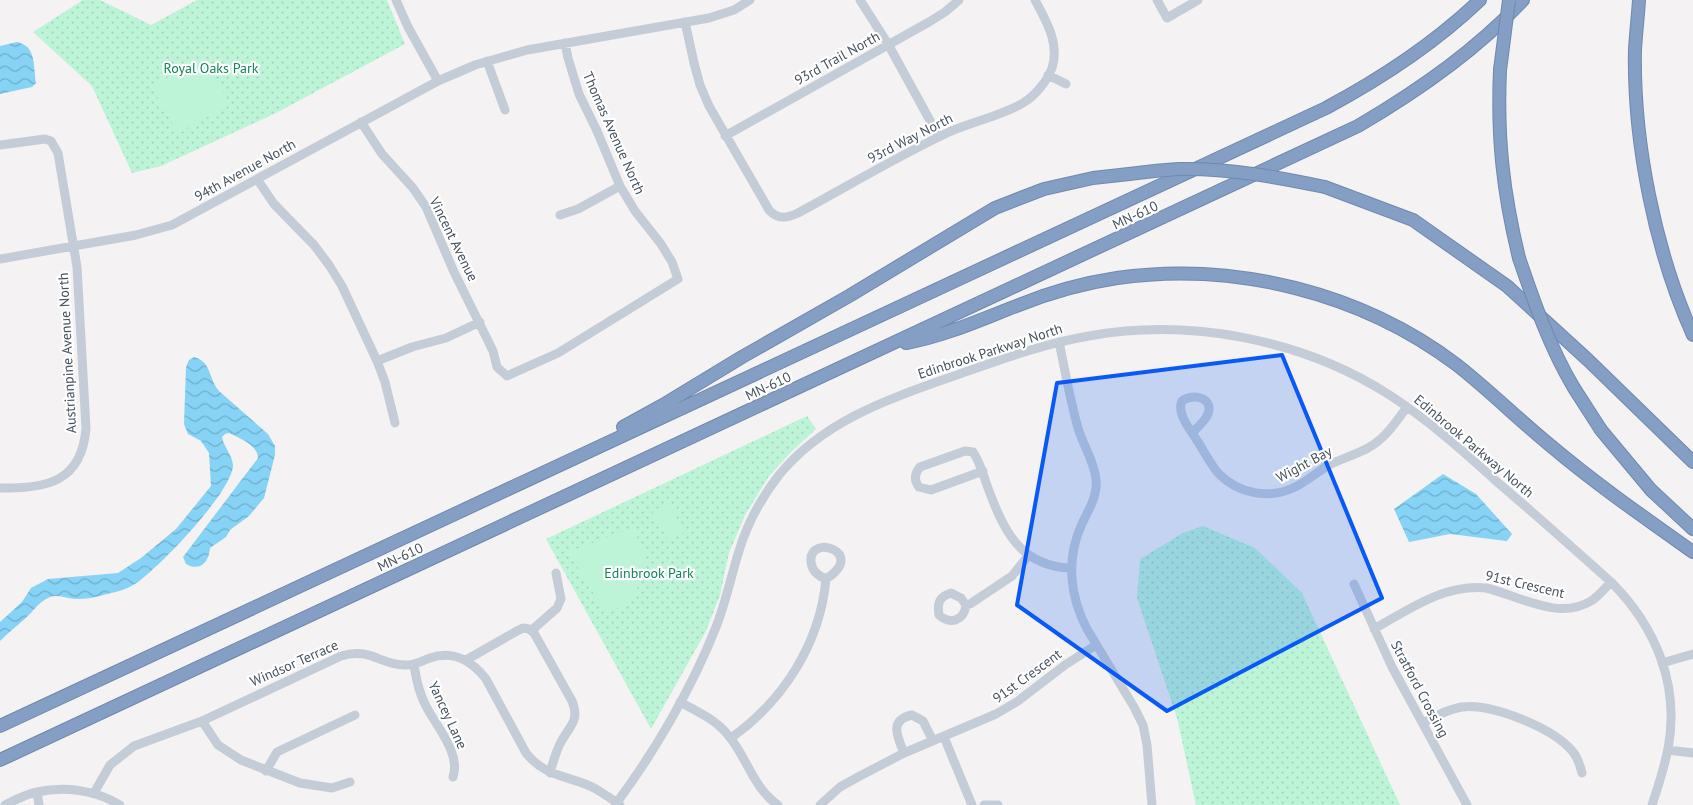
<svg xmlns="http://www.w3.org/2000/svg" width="1693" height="805" font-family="'PT Sans',sans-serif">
  <defs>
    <pattern id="grass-dots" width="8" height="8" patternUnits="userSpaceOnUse" patternTransform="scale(1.25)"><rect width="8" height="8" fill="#bdf4d8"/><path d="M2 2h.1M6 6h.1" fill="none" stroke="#a4d3bc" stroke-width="1.8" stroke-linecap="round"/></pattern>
    <pattern id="water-waves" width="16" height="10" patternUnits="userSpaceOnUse" patternTransform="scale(1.25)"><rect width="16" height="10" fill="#86d3f5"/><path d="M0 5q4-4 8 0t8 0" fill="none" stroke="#6faeca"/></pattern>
  </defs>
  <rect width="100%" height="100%" fill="#f4f2f2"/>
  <path fill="url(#grass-dots)" d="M83,0h17l51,25 46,-25h190l18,44 -129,69 -115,53 -29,7 -40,-87 -59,-54z
    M807,416l9,13 -25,23 -22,24 -24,39 -16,38 -9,42 -14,36 -55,98 -105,-190z
    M1203,526l52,22 47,45 98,212h-204l-19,-87 -40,-120 3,-39 43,-26z"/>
  <path fill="#bdf4d8" d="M200,67l21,18 7,21 -50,27 -26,-45 25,-17z
    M668,503l17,29 -16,9 -17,-29z
    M632,528l12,22 -1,26 -12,25 -25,13 -38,-62z"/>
  <path fill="url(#water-waves)" d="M17,42c20,4 16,25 19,41l-4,4 -32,7v-48z
    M194,357c18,5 14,21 25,34l49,43 7,12v9l-11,43 -15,18 -19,14 -4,7 -16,11c-1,14 -10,24 -24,16l-3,-7 75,-99c0,-13 -19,-20 -29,-25l-4,1 -3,3c2,10 10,18 11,28 0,26 -75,104 -98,119 -8,5 -18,8 -28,10 -9,3 -20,5 -30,5 -11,0 -19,-6 -29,-1 -8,4 -12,9 -17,15 -10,10 -21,18 -31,28v-19l22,-20 9,-14 17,-9 70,-6 23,-15 35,-29 35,-43 -2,-33 -8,-12 -13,-7 -4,-10 2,-57 3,-7z
    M1443,474l33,20 36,40 -5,7 -57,-7 -41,8 -15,-33z"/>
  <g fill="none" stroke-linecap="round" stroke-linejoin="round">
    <g stroke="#7089b0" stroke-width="14">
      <path id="highway" d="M1639,0c-1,16 -3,33 -4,49 -2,92 20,202 58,286
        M1500,70c-3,68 3,122 19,188
        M1325,187l88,33 94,66 81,74 105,102
        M906,343c39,-7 76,-24 113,-38 32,-13 65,-22 98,-27 118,-17 245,15 340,87 32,25 62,55 94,81 45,38 94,72 142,106
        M623,427l40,-22 79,-48 107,-61 146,-88 49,-19 49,-11 36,-4
        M1601,430l50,60 42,39
        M0,726l1326,-618c56,-30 108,-64 154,-108
        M0,760l1358,-634c60,-35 118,-75 165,-126"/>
    </g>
    <path stroke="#c4ccd7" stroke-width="9" d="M396,0l12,27 30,54
      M860,0l28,44 51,93
      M1157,0l10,18 31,-18
      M685,22l9,41 6,22 9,21 60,104c9,10 18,8 29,3 50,-27 100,-57 151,-81 23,-10 54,-17 74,-29 13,-8 24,-22 29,-35 8,-25 -6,-47 -17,-68
      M487,61l18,49
      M1048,75l18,9
      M361,122l21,32 31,34 13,19 28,65 39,79 4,16 10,9 51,-23 120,-74 -6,-17 -11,-18 -26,-33 -15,-25 -23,-55 -18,-37 -11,-36 -3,-15
      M725,136l204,-114 16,-10 14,-12
      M0,145l45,-6 6,2 7,12 19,114 9,161c-4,54 -40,61 -86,60
      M257,179l17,25 40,41 15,20 13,21 35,75 8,21 10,41
      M560,215l18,-6 42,-23
      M0,259l136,-24 36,-10 266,-144 37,-16 52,-15 182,-32 25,-8 16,-10
      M1059,342c6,28 11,58 19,86 5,17 16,33 18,51 2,18 -8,31 -15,47 -15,34 -11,71 6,103l47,78 9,18 4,20 5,60
      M377,361l35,-14 34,-9 34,-16
      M1193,432c5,-5 12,-11 15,-18 6,-17 -16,-21 -26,-13 -6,13 9,29 16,41 7,11 13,23 21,32 20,20 50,25 74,14 13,-6 24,-16 36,-23 12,-6 26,-10 39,-17 17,-9 28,-26 39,-41
      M983,471l-52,19 -12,-3c-5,-6 -5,-13 1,-20l45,-16 8,1c8,12 10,23 15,36 16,43 32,78 83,80
      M1354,584l38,83 75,138
      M966,605c-2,16 -16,20 -27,10 -2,-12 0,-18 12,-22l10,5 5,7 4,-1 42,-28 16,-20
      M1374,629c36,-20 70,-45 112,-41 34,8 72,33 105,13 8,-5 14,-13 20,-19
      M532,630l25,-22 4,-9 -5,-26
      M466,660l51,-29 6,-3 6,1 5,4 38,68c8,20 -2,24 -11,41 -5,9 -8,20 -11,31
      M1662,663l31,-9
      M414,665c2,14 5,28 12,41 10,20 35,47 27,71
      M680,702c17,9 36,18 48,33 19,22 25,53 50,70
      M202,721l16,24 23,15 59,23 32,5 18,-6
      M1423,723c12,-7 25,-14 39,-16 29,-4 92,21 111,45 5,6 7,13 9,21
      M944,737l28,68
      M731,738c52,-37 89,-94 95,-159 42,-27 -18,-46 -15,-17 1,9 7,14 15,17
      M1668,750l25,3
      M904,753c-6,-15 -16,-33 8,-38l11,6 10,20
      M266,771l11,-19 78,-37
      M37,792l2,13
      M94,793l16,-28 24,-19 68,-25 139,-65c28,-9 38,8 63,9 10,1 17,-4 26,-7 23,-8 42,3 56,21l40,74c21,26 44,22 70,36 8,5 16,10 24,16
      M5,805c10,-5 21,-11 32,-13 28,-6 58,-2 83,13
      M615,805c39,-52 77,-117 101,-178 10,-25 15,-51 23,-76 8,-27 23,-54 40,-76 48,-59 120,-79 189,-104 40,-14 79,-28 121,-35 101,-18 212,3 299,58 39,25 74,56 108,87 39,33 77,67 115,101 45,45 69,103 57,167 -4,19 -10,38 -16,56
      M820,805l20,-18 18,-10 46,-24 92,-39 22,-13 47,-36 31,-20
      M984,805h14"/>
    <use href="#highway" stroke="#859ec4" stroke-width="12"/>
    <g stroke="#7089b0" stroke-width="14" stroke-linecap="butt">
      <path id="highway-bridge" d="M1500,70l9,-70
        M1129,174c16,-2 33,-4 50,-5 49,-1 98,8 146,18
        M1519,258c15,44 31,90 55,130 9,14 18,28 27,42"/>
    </g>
    <use href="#highway-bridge" stroke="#859ec4" stroke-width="12"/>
  </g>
  <path fill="#0859f8" fill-opacity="0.2" stroke="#0859f8" stroke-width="4" stroke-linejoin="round" d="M1282,355l100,243 -215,113 -150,-106 40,-222z"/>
  <g text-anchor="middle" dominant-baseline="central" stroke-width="4.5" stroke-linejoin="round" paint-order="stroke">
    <g font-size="14" fill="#475261" stroke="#fff">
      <text transform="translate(837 58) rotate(-29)">93rd Trail North</text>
      <text transform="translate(614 133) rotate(66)">Thomas Avenue North</text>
      <text transform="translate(910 138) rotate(-27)">93rd Way North</text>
      <text transform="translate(245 170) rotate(-29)">94th Avenue North</text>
      <text transform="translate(1135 215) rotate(-25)">MN-610</text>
      <text transform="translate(454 239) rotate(64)">Vincent Avenue</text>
      <text transform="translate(990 351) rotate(-18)">Edinbrook Parkway North</text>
      <text transform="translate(67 353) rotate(-93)">Austrianpine Avenue North</text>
      <text transform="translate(768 386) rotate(-25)">MN-610</text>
      <text transform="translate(1474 446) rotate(40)">Edinbrook Parkway North</text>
      <text transform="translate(1304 464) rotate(-28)">Wight Bay</text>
      <text transform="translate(400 557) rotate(-25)">MN-610</text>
      <text transform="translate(1525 584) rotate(13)">91st Crescent</text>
      <text transform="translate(294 663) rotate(-24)">Windsor Terrace</text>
      <text transform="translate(1027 676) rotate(-36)">91st Crescent</text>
      <text transform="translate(1420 689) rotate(62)">Stratford Crossing</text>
      <text transform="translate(448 715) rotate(65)">Yancey Lane</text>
    </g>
    <g font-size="14" fill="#0e8755" stroke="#fff">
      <text x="211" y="68">Royal Oaks Park</text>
      <text x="649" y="573">Edinbrook Park</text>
    </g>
  </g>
</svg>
